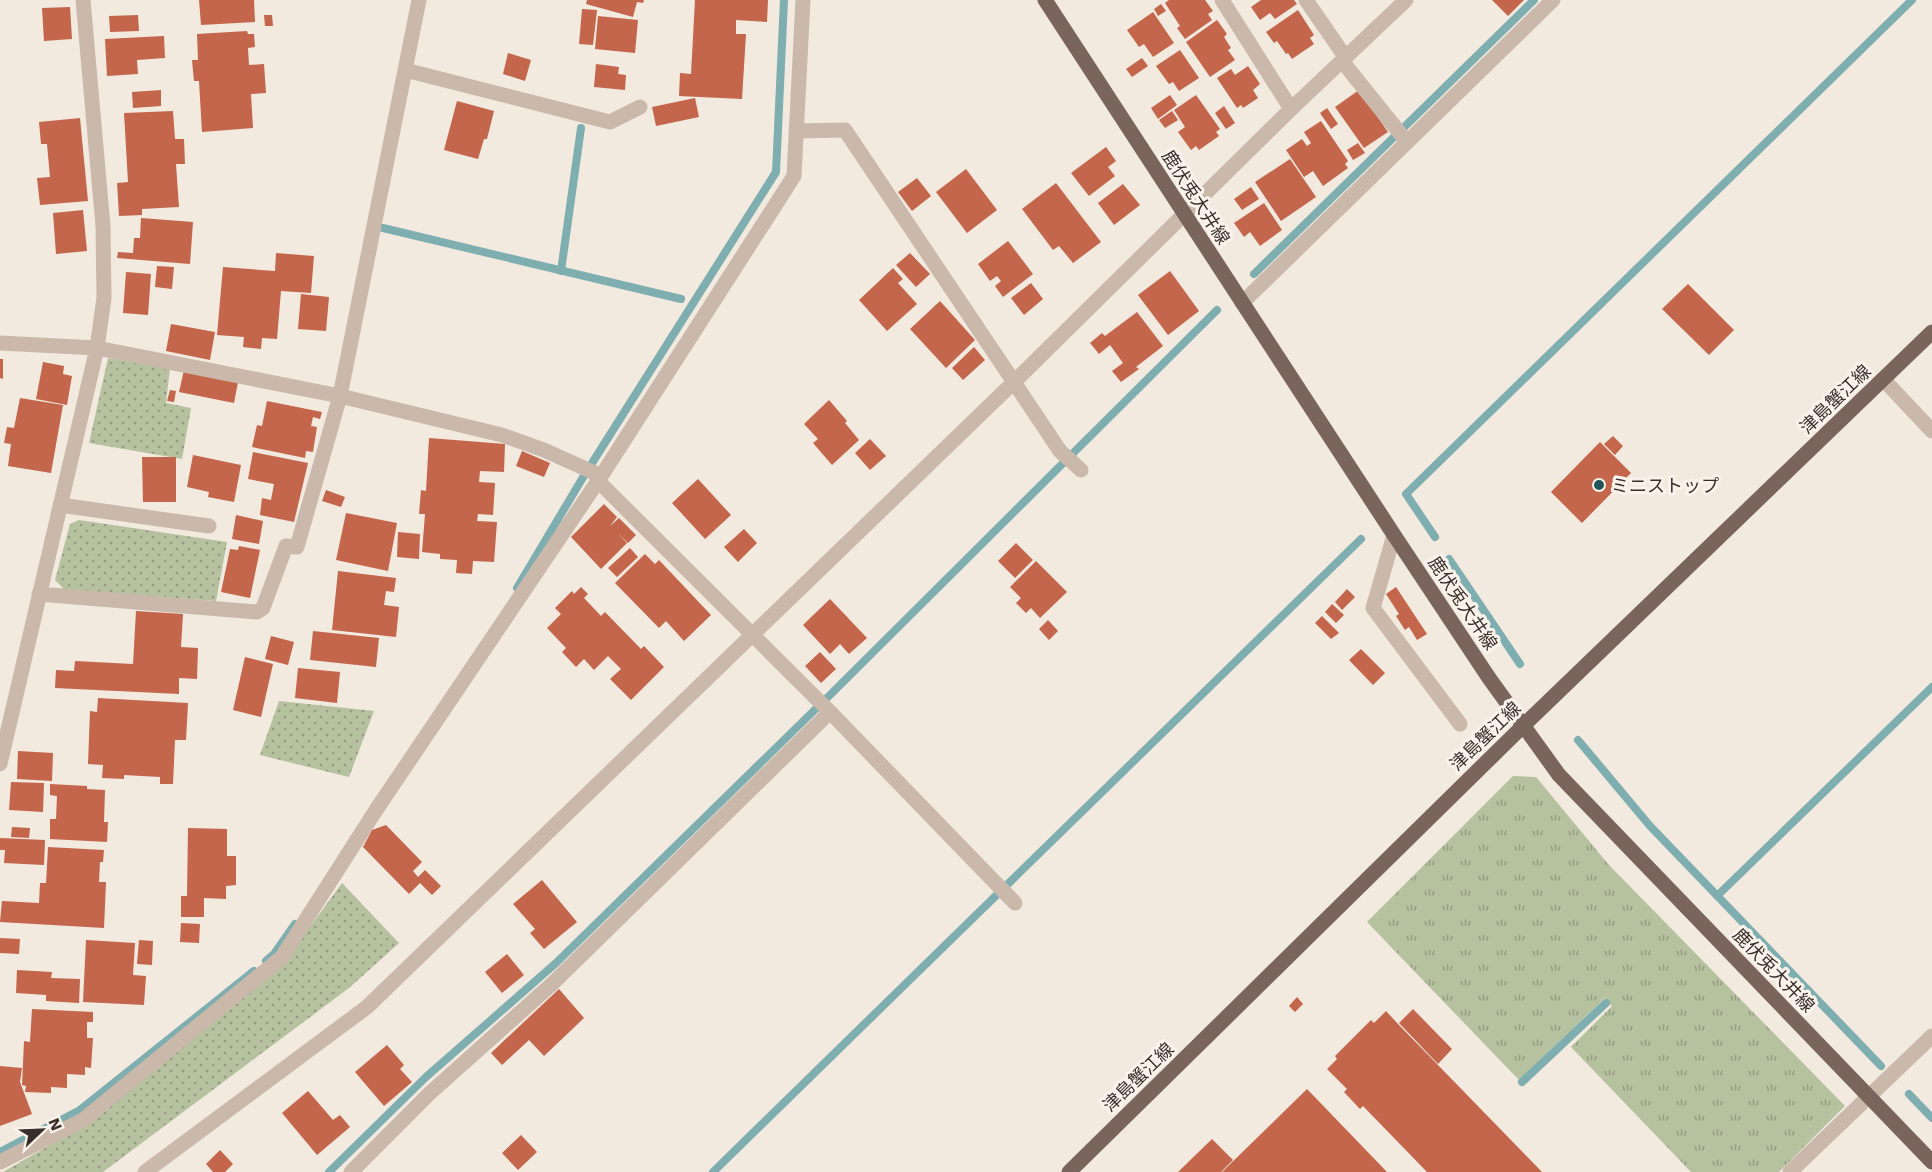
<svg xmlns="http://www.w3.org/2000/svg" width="1932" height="1172" font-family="'Work Sans','Noto Sans JP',sans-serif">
  <defs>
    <pattern id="grass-tufts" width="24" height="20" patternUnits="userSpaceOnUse" patternTransform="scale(1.5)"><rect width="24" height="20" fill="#b6c19f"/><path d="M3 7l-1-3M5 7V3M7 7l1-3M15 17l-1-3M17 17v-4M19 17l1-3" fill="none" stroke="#959d82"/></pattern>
    <pattern id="park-dots" width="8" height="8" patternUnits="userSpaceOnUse" patternTransform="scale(1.5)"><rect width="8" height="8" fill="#b6c19f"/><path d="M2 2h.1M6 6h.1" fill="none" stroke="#959d82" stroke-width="1.8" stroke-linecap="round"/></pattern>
  </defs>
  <rect width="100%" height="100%" fill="#f2e9df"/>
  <path fill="url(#grass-tufts)" d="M1513,776l23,1 73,88 236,241 -66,66h-88l-120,-125 41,-41 -7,-8 -86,82 -152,-158z"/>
  <path fill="url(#park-dots)" d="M108,358l62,10 -4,35 25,5 -9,51 -93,-16z
    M79,520l148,22 -11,59 -151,-11 -10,-10 15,-56z
    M279,701l95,10 -25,66 -89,-22z
    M342,883l57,60 -50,45 -246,184h-100l85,-49 197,-162z"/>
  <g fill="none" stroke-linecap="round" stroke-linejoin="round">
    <path stroke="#7eaeaf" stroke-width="8" d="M383,228l298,71
      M561,271l20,-143
      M1254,274l280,-274
      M1435,537l-29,-43 506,-494
      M1449,559l71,105
      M517,588l65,-109 194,-307 8,-172
      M1578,740l72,86 231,240
      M1717,896l215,-209
      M266,961l8,-7 21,-30
      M1522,1082l84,-79
      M1909,1094l23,24
      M0,1152l80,-42 174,-139
      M329,1172l97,-95 130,-114 275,-269 386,-384
      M713,1172l648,-633"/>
  </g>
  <path fill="#c3664c" d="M199,0h55l1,22 -54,3z
    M587,0h57l-1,3 -6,-1 -4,15 -47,-13z
    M695,0h73l-1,22 -31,-2v14h10l-4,65 -63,-3 1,-23 11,1z
    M1169,0h36l8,11 -5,3 4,6 -27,19 -8,-11 3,-2 -15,-23z
    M1261,0h33l3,4 -22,15 -5,-6 -10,7 -9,-13z
    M1492,0h32l-16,16z
    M1161,4l5,7 -8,5 -4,-7z
    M70,7l2,32 -28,2 -2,-33z
    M582,9l15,1 -4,35 -14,-1z
    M1298,10l16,25 -4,3 4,6 -22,15 -4,-6 -2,1 -9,-13 -3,2 -8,-11z
    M1153,12l21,31 -21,14 -9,-13 -5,3 -12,-17z
    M138,15l1,16 -29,1 -1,-16z
    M264,15h8l1,11h-8z
    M598,16l40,4 -3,33 -40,-4z
    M1217,20l10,14 -3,3 7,11 -3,2 7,10 -25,17 -24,-35z
    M247,31l1,3h6l1,13 -7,1 1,17 15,-1 2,29 -15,1 2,34 -51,4 -3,-51h-5l-2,-21h6l-1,-26z
    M164,36l1,22 -28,2 1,14 -31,2 -2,-37z
    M1180,50l19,28 -20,13 -6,-9 -4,2 -13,-18z
    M508,53l23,7 -6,21 -22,-7z
    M1142,58l6,8 -16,11 -6,-8z
    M596,64l23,3 -1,7 8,1 -1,15 -31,-3z
    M1248,66l12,18 -7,6 5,8 -15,10 -2,-3 -4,3 -20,-30 14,-9 4,6z
    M161,90v16l-28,2 -1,-16z
    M1359,90l29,42 -24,16 -29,-41z
    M1170,95l7,10 -19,14 -7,-11z
    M1196,95l24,34 -4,3 3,4 -20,14 -3,-4 -5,4 -13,-18 7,-5 -11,-17z
    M695,98l4,19 -43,9 -4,-19z
    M457,101l37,10 -7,28h-3l-6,20 -34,-9z
    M1224,106l11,17 -9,6 -11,-16z
    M1327,108l11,16 -7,5 -11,-16z
    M173,111l2,28h9l1,25h-9l3,43 -37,2v6l-23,1 -2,-33 11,-1 -4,-69z
    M1172,111l6,9 -13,8 -6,-8z
    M80,118l8,83 -48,4 -3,-27 13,-1 -3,-33h-6l-2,-22z
    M1321,121l27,40 -3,3 3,4 -25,18 -10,-15 -9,6 -18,-27 16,-11 5,7 4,-3 -7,-11z
    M1358,143l7,10 -12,7 -6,-10z
    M1106,147l10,14 -8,6 7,9 -26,20 -18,-23z
    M1290,159l26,38 -35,24 -26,-39z
    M966,169l31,41 -30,23 -31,-41z
    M917,178l14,18 -19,15 -14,-19z
    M1056,183l45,59 -28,21 -14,-17 -6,4 -31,-41z
    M1123,184l17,21 -26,20 -16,-22z
    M1251,187l8,12 -17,11 -8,-11z
    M1264,203l18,27 -22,16 -10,-14 -6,5 -10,-14z
    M83,210l4,41 -31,3 -3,-41z
    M141,218l52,4 -3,42 -73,-6 1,-6 15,1 1,-15h6z
    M1008,241l25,33 -30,23 -8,-11 6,-5 -4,-5 -7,5 -12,-17z
    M276,253l38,3 -3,37 -30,-2 -4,48 -15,-1 -1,11 -18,-2 1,-10 -27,-2 6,-68 52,4z
    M910,253l20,21 -14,13 -20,-22z
    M157,266l17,1 -2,22 -17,-2z
    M893,268l10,11 -5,4 19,21 -30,27 -28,-31z
    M1170,271l29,40 -31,24 -30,-40z
    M126,272l25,2 -3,41 -25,-2z
    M1031,283l12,16 -19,16 -13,-17z
    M1688,284l46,46 -25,25 -47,-46z
    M301,294l28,3 -3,34 -28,-2z
    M940,301l35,39 -29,28 -36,-39z
    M1137,312l26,34 -27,21 3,2 -18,13 -9,-11 11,-8 -13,-18 -11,9 -9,-11 12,-10 3,3z
    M171,324l44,8 -5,28 -44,-9z
    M974,347l11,13 -22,20 -11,-12z
    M0,359h3v20l-3,-1z
    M43,362l21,4 -1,8 9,2 -5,29 -31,-6z
    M184,370l54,12 -4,21 -55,-11z
    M170,390l6,1 -2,11 -7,-1z
    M20,398l43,7 -12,68 -43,-7 3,-22 -7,-1 3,-16 7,1z
    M829,400l18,21 -2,2 14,17 -27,25 -19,-22 5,-4 -14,-15z
    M267,401l55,11 -2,7 -7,-2 -2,9 6,1 -4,25 -7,-1 -1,7 -53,-11 5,-22 5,1z
    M1613,436l10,10 -8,9 -11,-11z
    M429,438l76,6 -1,28 -24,-1 -1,11 16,1 -2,32 -15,-1 -1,7 20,1 -3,40 -21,-1 -1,13 -16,-1 1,-13 -17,-1v-5l-18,-2 3,-38h-6l2,-24 5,1z
    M870,439l16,17 -16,14 -15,-17z
    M1600,442l31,31 -49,50 -31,-31z
    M522,451l28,12 -6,14 -28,-11z
    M253,452l55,11 -14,59 -34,-7 2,-17 9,2 3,-16 -26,-5z
    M193,455l48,10 -7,37 -26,-5 1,-5 -22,-5z
    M142,457h34v45h-33z
    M698,479l33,36 -26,24 -33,-36z
    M326,490l19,7 -4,10 -19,-6z
    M604,504l13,13 -7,9 9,-8 17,17 -8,8 -10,-10 9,10 -26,26 -30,-32z
    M346,513l51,10 -9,48 -52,-11z
    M236,515l27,6 -4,23 -27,-5z
    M744,529l13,14 -19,19 -14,-15z
    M398,532l22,2 -1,25 -22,-2z
    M1016,543l17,17 -18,18 -17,-17z
    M239,546l21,4 -10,48 -29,-6 9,-43 8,1z
    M630,548l8,9 -21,20 -9,-9z
    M645,554l10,10 4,-4 52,55 -27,26 -18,-20 -7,7 -44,-45z
    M1036,561l31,31 -27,26 -9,-10 -5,5 -10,-10 5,-5 -11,-11z
    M338,571l58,7 -2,14 -8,-1 -2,14 15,2 -3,30 -64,-7z
    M581,587l7,7 -4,4 17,18 4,-4 36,37 3,-3 20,21 -33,33 -21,-21 11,-10 -13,-13 -14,14 -10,-11 -8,8 -14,-15 4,-4 -19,-20 14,-14 -6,-6 17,-17 2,3z
    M1396,587l31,47 -10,6 -8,-13 -4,3 -9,-14 3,-2 -13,-20z
    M1347,589l8,8 -13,13 -7,-8z
    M830,599l37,39 -18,16 -9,-10 -10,10 -27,-29z
    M1332,604l12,11 -8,8 -11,-11z
    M136,611l47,3 -2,33 17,1 -1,31 -18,-1v16l-124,-6 1,-18 18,1 1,-10 58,3z
    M1322,616l17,17 -8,6 -16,-16z
    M1048,620l10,11 -9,9 -10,-11z
    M313,631l66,7 -3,29 -66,-7z
    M271,636l23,6 -6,23 -23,-6z
    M1361,649l24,24 -12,12 -24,-25z
    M820,652l16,17 -15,14 -16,-17z
    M245,657l28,7 -12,53 -28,-7z
    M298,668l42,4 -3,31 -42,-5z
    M98,698l90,5 -2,37h-11l-2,44h-13v-7l-36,-2v4l-22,-1 1,-13 -15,-1 2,-53 7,1z
    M18,751l35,2 -1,28 -35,-2z
    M11,782l33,1 -1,29 -34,-2z
    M50,784l37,2v3l18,1 -1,32h4l-1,20 -57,-3v-20h6l1,-23 -7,-1z
    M386,825l36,37 -9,9 5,6 7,-7 16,16 -9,9 -12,-12 -11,11 -46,-47 9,-17z
    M12,827l18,1 -1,10 -18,-1z
    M188,828l39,1v27h9v29l-10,1v13l-22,-1v19h-23v-21h6z
    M0,838l45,2 -1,25 -40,-2 1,-13h-5z
    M48,847l56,3 -1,12h-3l-1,20h7l-2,46 -104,-6 2,-21 37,2 1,-20h6z
    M542,880l35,42 -33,27 -14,-16 5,-4 -22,-25z
    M181,923l19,1 -1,19 -19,-1z
    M0,938l20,1 -1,15 -19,-1z
    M86,940l49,3 -2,32 13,1 -2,29 -61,-3z
    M139,940l14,1 -1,24 -15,-1z
    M507,954l17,21 -22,18 -17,-21z
    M17,970l35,2 -1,6 29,1 -1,24 -33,-2v-6l-30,-2z
    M559,989l25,29 -40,38 -15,-16 -27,25 -11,-12z
    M1297,997l6,7 -8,8 -6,-6z
    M32,1009l61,3v10h-6v16h6l-2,30 -6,-1v8l-18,-1v14l-16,-1v6l-26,-1 1,-6 -4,-1 2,-44 6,1z
    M1413,1009l39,40 -14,15 -39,-41z
    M1386,1011l13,14 143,147h-115l-64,-66 -3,3 -16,-17 3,-3 -20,-20 10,-10 -2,-3 36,-36 3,3z
    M387,1045l17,20 -4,4 12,13 -28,24 -29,-34z
    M0,1066l22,2 -2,14 12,32 -32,12z
    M1307,1089l80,83h-165z
    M308,1091l25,29 7,-5 10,12 -33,28 -35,-42z
    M521,1135l16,17 -19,18 -16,-17z
    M1212,1139l21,21 -12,12h-43z
    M220,1150l13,14 -8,8h-12l-7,-8z"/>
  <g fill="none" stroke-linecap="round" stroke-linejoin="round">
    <path stroke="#cab8aa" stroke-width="15" d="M1222,0l69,109
      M1306,0l40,58
      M1342,61l65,81
      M405,70l205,52 30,-15
      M796,131l49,-1 215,321 21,19
      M1242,303l311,-303
      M0,343l97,5 243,48 162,39 42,15 51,23 3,8 232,231 185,191
      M1883,379l49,52
      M60,505l149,21
      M1394,535l-21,73 87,116
      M39,594l218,18 6,-4 23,-62 11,1 43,-151 79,-396
      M0,764l97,-416 7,-50 -1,-72 -20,-226
      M0,1162l83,-42 199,-163 94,-147 222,-329 196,-305 9,-176
      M145,1172l222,-165 647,-625 277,-273 115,-109
      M351,1172l79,-79 122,-109 278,-272
      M1790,1172l142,-136"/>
    <path stroke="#79655b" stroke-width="15" d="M1045,0l349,535 95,143 70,97 373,387
      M1069,1172l454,-446 409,-394"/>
  </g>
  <circle fill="#205659" stroke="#faf3eb" stroke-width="2" cx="1599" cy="485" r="6"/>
  <g text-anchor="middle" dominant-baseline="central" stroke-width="6" stroke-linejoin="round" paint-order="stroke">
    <g font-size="18" fill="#382e2a" stroke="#faf3eb">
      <text transform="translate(1196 197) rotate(57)">鹿伏兎大井線</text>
      <text transform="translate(1835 399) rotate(-44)">津島蟹江線</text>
      <text transform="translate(1463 603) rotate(56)">鹿伏兎大井線</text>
      <text transform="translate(1485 736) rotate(-44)">津島蟹江線</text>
      <text transform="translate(1774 970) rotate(46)">鹿伏兎大井線</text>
      <text transform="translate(1138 1077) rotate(-44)">津島蟹江線</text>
    </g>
    <g font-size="18" fill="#382e2a" stroke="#faf3eb" text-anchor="start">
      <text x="1611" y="485">ミニストップ</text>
    </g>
  </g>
  <g transform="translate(42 1130) rotate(67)" stroke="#faf3eb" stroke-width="4.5" paint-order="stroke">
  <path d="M0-4.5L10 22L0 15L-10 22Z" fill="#382e2a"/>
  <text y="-9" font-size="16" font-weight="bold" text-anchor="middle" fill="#382e2a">N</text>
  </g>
</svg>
